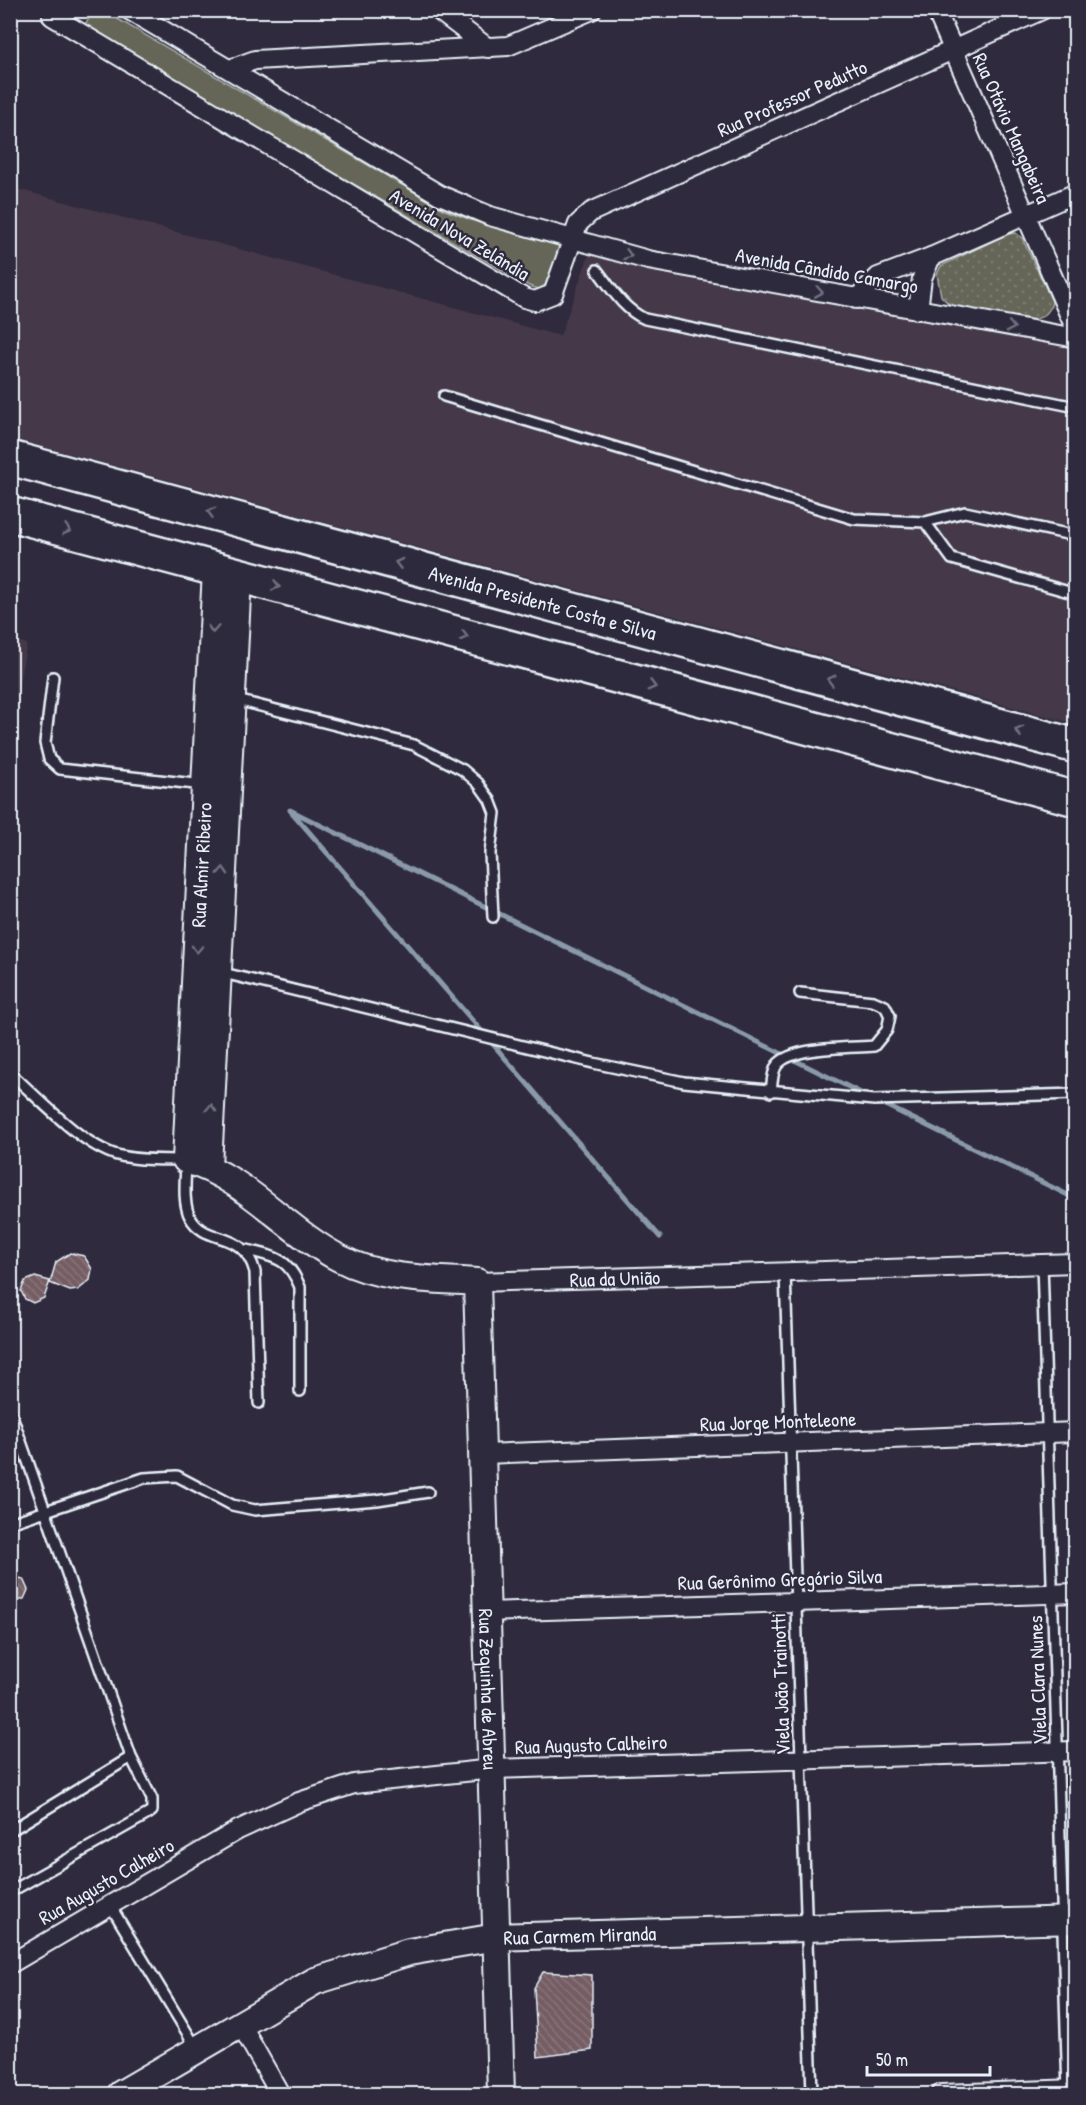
<svg xmlns="http://www.w3.org/2000/svg" width="1086" height="2105" font-family="'Patrick Hand',sans-serif">
  <defs>
    <pattern id="park-dots" width="8" height="8" patternUnits="userSpaceOnUse" patternTransform="scale(1.5)"><rect width="8" height="8" fill="#656658"/><path d="M2 2h.1M6 6h.1" fill="none" stroke="#7b7c71" stroke-width="1.8" stroke-linecap="round"/></pattern>
    <pattern id="building-back-hatch" width="6" height="6" patternUnits="userSpaceOnUse" patternTransform="scale(1.5)"><rect width="6" height="6" fill="#745d64"/><path d="M-1 5l2 2M0 0l6 6M5-1l2 2" fill="none" stroke="#88757b"/></pattern>
  </defs>
  <rect width="100%" height="100%" fill="#2f2a3d"/>
  <filter id="ink" filterUnits="userSpaceOnUse"><feTurbulence type="fractalNoise" baseFrequency=".0167" numOctaves="2"/><feDisplacementMap in="SourceGraphic" scale="12" xChannelSelector="R" yChannelSelector="G"/><feConvolveMatrix kernelMatrix="1 2 1 2 8 2 1 2 1" color-interpolation-filters="sRGB"/></filter>
  <g filter="url(#ink)">
    <path fill="#443949" d="M10,187l550,149 29,-81 73,19 413,74v376l-1064,-286z
      M11,639l16,5 -16,79 -1,-84z"/>
    <path fill="#656658" stroke="#a6aca8" stroke-width="1.5" d="M94,11h10l341,199 29,11 88,26 -17,38 -6,4 -10,-3 -446,-259z"/>
    <path fill="url(#park-dots)" stroke="#a6aca8" stroke-width="1.5" d="M1016,233l6,5 30,63c-1,12 -12,19 -24,19l-77,-14 -10,-10 -4,-22 4,-8 66,-32z"/>
    <g fill="none" stroke-linecap="round" stroke-linejoin="round">
      <path stroke="#8a9aaa" stroke-width="5" d="M879,1102l197,97
        M660,1237l-370,-427 581,288"/>
    </g>
    <path fill="url(#building-back-hatch)" stroke="#e8f1f8" stroke-width="1.5" d="M70,1253l14,3 8,13 -2,11 -12,10 -8,1 -20,-8 6,-21z
      M35,1277l15,4 -6,17 -11,5 -8,-4 -4,-8 4,-10z
      M10,1576l13,3 5,11 -4,9 -14,4z
      M543,1972l49,3v75l-54,7 -4,-69z"/>
    <g fill="none" stroke-linecap="round" stroke-linejoin="round">
      <g stroke="#e8f1f8" stroke-width="14">
        <path id="lane" d="M597,270c14,18 26,39 48,49l431,88
          M444,396l410,123 71,3 40,-10 111,24
          M925,522l27,37 124,35
          M53,677l-8,66 4,16 11,10 144,16
          M233,699l181,46 49,25 15,13 12,17 5,13 -5,40 3,64
          M219,972l374,91 91,19 190,18 202,-6
          M10,1073c30,26 70,71 107,82 22,6 46,4 69,5 0,17 -4,42 4,57 16,30 53,10 65,55l4,131
          M771,1092c1,-8 1,-20 6,-27 15,-19 74,-17 97,-19l13,-16 3,-14 -5,-10 -12,-5 -73,-8
          M247,1250c29,7 41,8 53,37v104
          M1042,1263l26,829
          M785,1272l27,822
          M10,1410l121,347 21,42v12l-4,3 -138,78
          M10,1523l134,-45 33,-2 55,29 23,5 122,-10 51,-8
          M10,1831l121,-74
          M110,1905l87,144"/>
      </g>
      <g stroke="#e8f1f8" stroke-width="22">
        <g id="street">
          <path d="M55,10l-3,6 472,282 11,3 18,-7 25,-70 13,-12 451,-202"/>
          <path d="M129,10l311,185 50,21 158,44 428,78"/>
          <path d="M438,10l50,38"/>
          <path d="M936,10l140,320"/>
          <path d="M230,69l25,-9 253,-14 84,-36"/>
          <path d="M856,299l22,-22 53,-20 145,-64"/>
          <path d="M918,310l4,-32 9,-21"/>
          <path id="s1" d="M477,1282l599,-19"/>
          <path d="M483,1454l593,-22"/>
          <path d="M487,1612l589,-19"/>
          <path d="M10,1964l228,-134 61,-28 55,-18 138,-15 584,-18"/>
          <path d="M241,2025l39,69"/>
          <path d="M941,2094l135,-5"/>
        </g>
      </g>
      <g stroke="#e8f1f8" stroke-width="30">
        <g id="secondary">
          <path id="s2" d="M216,570l-30,590c60,17 99,70 153,98 42,22 92,21 138,24l24,812"/>
          <path d="M208,1166l30,-590"/>
          <path id="s3" d="M121,2094l194,-113 94,-29 87,-15 580,-17"/>
        </g>
      </g>
      <g stroke="#e8f1f8" stroke-width="38">
        <g id="highway">
          <path id="s4" d="M10,458l1066,288"/>
          <path d="M10,514l1066,285"/>
        </g>
      </g>
      <use href="#lane" stroke="#2f2a3d" stroke-width="9"/>
      <use href="#street" stroke="#2f2a3d" stroke-width="18"/>
      <use href="#secondary" stroke="#2f2a3d" stroke-width="26"/>
      <use href="#highway" stroke="#2f2a3d" stroke-width="33"/>
    </g>
    <defs><path id="oneway-chevron" d="M-2-3.5L2.5 0L-2 3.5" fill="none" stroke-width="1.6" stroke-linecap="round" stroke-linejoin="round" transform="scale(1.5)"/></defs>
    <g stroke="#70707e">
      <use href="#oneway-chevron" transform="translate(628 255) rotate(16)"/>
      <use href="#oneway-chevron" transform="translate(819 292) rotate(10)"/>
      <use href="#oneway-chevron" transform="translate(1011 327) rotate(11)"/>
      <use href="#oneway-chevron" transform="translate(211 512) rotate(-165)"/>
      <use href="#oneway-chevron" transform="translate(67 530) rotate(15)"/>
      <use href="#oneway-chevron" transform="translate(399 563) rotate(-165)"/>
      <use href="#oneway-chevron" transform="translate(276 586) rotate(15)"/>
      <use href="#oneway-chevron" transform="translate(213 629) rotate(93)"/>
      <use href="#oneway-chevron" transform="translate(464 636) rotate(15)"/>
      <use href="#oneway-chevron" transform="translate(831 680) rotate(-165)"/>
      <use href="#oneway-chevron" transform="translate(652 686) rotate(15)"/>
      <use href="#oneway-chevron" transform="translate(1019 731) rotate(-165)"/>
      <use href="#oneway-chevron" transform="translate(223 871) rotate(-87)"/>
      <use href="#oneway-chevron" transform="translate(197 949) rotate(93)"/>
      <use href="#oneway-chevron" transform="translate(211 1108) rotate(-87)"/>
    </g>
  </g>
  <g text-anchor="middle" dominant-baseline="central" stroke-width="5" stroke-linejoin="round" paint-order="stroke">
    <g font-size="20" fill="#e8f1f8" stroke="#2f2a3d">
      <text transform="translate(792 98) rotate(-24)">Rua Professor Pedutto</text>
      <text transform="translate(1012 128) rotate(66)">Rua Otávio Mangabeira</text>
      <text transform="translate(460 234) rotate(31)">Avenida Nova Zelândia</text>
      <text transform="translate(827 270) rotate(10)">Avenida Cândido Camargo</text>
      <text stroke="none"><textPath href="#s4" startOffset="552">Avenida Presidente Costa e Silva</textPath></text>
      <text transform="translate(201 865) rotate(-87)">Rua Almir Ribeiro</text>
      <text stroke="none"><textPath href="#s1" startOffset="138">Rua da União</textPath></text>
      <text transform="translate(778 1421) rotate(-2)">Rua Jorge Monteleone</text>
      <text transform="translate(780 1579) rotate(-2)">Rua Gerônimo Gregório Silva</text>
      <text transform="translate(1037 1680) rotate(-92)">Viela Clara Nunes</text>
      <text transform="translate(780 1684) rotate(-92)">Viela João Trainotti</text>
      <text stroke="none"><textPath href="#s2" startOffset="1322">Rua Zequinha de Abreu</textPath></text>
      <text transform="translate(591 1744) rotate(-2)">Rua Augusto Calheiro</text>
      <text transform="translate(106 1881) rotate(-30)">Rua Augusto Calheiro</text>
      <text stroke="none"><textPath href="#s3" startOffset="495">Rua Carmem Miranda</textPath></text>
    </g>
  </g>
  <rect width="1086" height="2105" fill="none" stroke="#2f2a3d" stroke-width="36"/>
  <rect x="18" y="18" width="1050" height="2069" fill="none" stroke="#e8f1f8" stroke-width="2" filter="url(#ink)"/>
  <path d="M867 2066v9h123v-9" fill="none" stroke="#e8f1f8" stroke-width="3"/>
  <text x="876" y="2066" font-size="18" fill="#e8f1f8" stroke="#2f2a3d" stroke-width="4.5" paint-order="stroke">50 m</text>
</svg>
